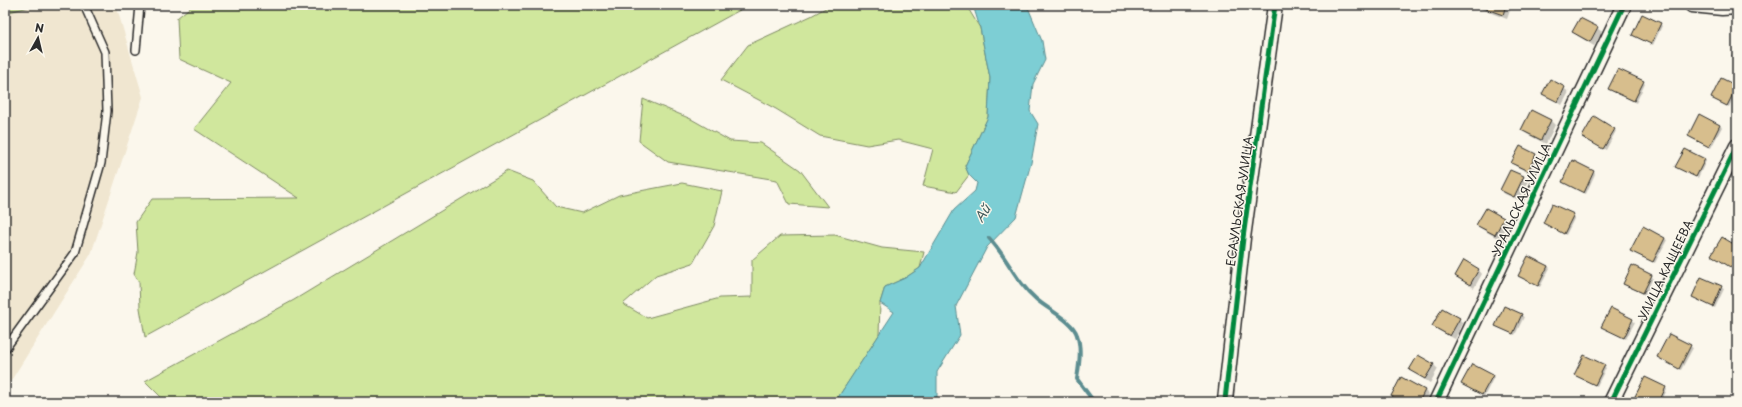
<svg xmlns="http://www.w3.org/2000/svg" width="1742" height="407" font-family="'Playpen Sans',sans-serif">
  <rect width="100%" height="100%" fill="#fbf7ec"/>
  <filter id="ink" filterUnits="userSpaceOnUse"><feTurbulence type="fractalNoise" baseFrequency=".025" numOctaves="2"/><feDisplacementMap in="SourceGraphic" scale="8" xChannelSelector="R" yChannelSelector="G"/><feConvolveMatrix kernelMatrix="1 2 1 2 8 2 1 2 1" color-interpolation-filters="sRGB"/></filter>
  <g filter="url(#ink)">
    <path fill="#f0e6d0" d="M5,5h111l27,92 -52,157 -86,136z"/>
    <path fill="#d0e79d" stroke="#7e8964" d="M5,5h25l-1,2 -24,6z
      M193,5h33l17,4 22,-2v-2h484l-604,332 -5,-29 -1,-26 -5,-8 4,-22 -2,-30 16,-23 147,-1 -105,-69 37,-46 -52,-24 -2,-41z
      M831,5h135l14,23 10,50 -2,39 -23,49 4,9 -13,17 -33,-6 10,-37 -35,-9 -31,5 -47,-9 -44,-27 -55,-29 27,-35 63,-29z
      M643,99l48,20 39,22 31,2 39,27 28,37 -39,-3 -12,-24 -109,-18 -29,-21z
      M507,171l26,10 23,26 26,6 37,-18 63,-12 40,8 -8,35 -21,37 -37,12 -33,29 24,14 73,-20 32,-1v-37l28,-24 55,-1 47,13 42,4 -4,16 -15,10 -20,9 -5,16 -1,32 -44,67h-669l-21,-21 149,-81z"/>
    <path fill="#7dced4" stroke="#5c8d90" d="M973,5h54l15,36 3,19 -12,24 -3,27 8,13 -7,39 -15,54 -29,30 -31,59 4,29 -23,37v30h-102l59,-90 -14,-9 5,-16 20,-9 15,-10 34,-58 21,-19 2,-8 -8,-8 -4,-9 23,-49 2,-39 -10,-50z"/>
    <path fill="#0003" d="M1475,5h37l-5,14 -29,-11z
      M1581,19l16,9 5,4 -8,14 -16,-10 -5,-4z
      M1660,24l2,2 -9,19 -18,-9z
      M1551,80l18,12 -7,13 -18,-12z
      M1643,82l2,2 -9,19 -25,-13z
      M1736,87l1,4 -8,16 -17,-9z
      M1532,111l19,10 4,4 -9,19 -19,-10 -4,-4z
      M1700,115l22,12 -11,21 -20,-10z
      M1614,130l2,1 -10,19 -21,-12z
      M1520,147l16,8 4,4 -8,15 -15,-7 -5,-5z
      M1704,159l2,2 -8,17 -21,-11z
      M1510,171l14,6 4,4 -9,19 -14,-6 -4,-4z
      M1594,172l1,2 -9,20 -23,-12z
      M1486,209l18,10 4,4 -9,16 -17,-10 -4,-4z
      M1573,215l2,2 -9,18 -22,-12z
      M1643,228l24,12 -12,23 -22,-11z
      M1548,266l2,2 -10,19 -21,-11z
      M1478,269l4,5 -8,14 -18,-12z
      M1651,276l2,2 -8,17 -19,-10z
      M1702,278l22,11 -9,19 -22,-11z
      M1505,307l19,10 -9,18 -17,-8z
      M1611,309l24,13 -9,17 -24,-12z
      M1459,319l4,4 -8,16 -17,-9 -4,-4z
      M1669,335l24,13 -12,22 -23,-13z
      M1433,364l5,5 -8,14 -19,-13z
      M1604,366l2,2 -9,18 -22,-11z
      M1492,375l2,2 -10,20 -22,-13z
      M1402,378l23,13 4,4 -4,7h-25l-8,-6z
      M1666,388l1,2 -6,12h-28z"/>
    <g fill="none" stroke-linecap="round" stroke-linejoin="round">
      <path stroke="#5c8d90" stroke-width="4" d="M989,238c18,19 27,44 47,61 11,10 37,22 41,36 5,14 2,30 0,44l17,23"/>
    </g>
    <path fill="#d7be8d" stroke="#2b2b2b" d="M1475,5h31l-3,10z
      M1642,14l19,9 -10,21 -19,-9z
      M1580,18l18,9 -8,15 -18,-10z
      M1737,45v13l-5,-2z
      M1618,69l26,12 -10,20 -26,-12z
      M1721,78l16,8 -10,20 -16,-8z
      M1550,79l15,8 -7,15 -16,-8z
      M1531,110l20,10 -10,20 -20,-10z
      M1699,114l21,11 -11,22 -21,-11z
      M1594,116l21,13 -12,20 -21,-12z
      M1520,146l16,8 -8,17 -17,-8z
      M1685,149l20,10 -9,18 -21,-10z
      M1572,160l22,11 -10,22 -22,-11z
      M1510,170l14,6 -10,21 -14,-7z
      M1552,204l22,10 -10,20 -21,-11z
      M1486,208l18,10 -9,17 -19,-10z
      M1643,226l22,12 -12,24 -23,-11z
      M1722,237l15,9v20l-2,4 -24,-15z
      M1528,256l20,10 -10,20 -20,-10z
      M1464,260l15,9 -9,16 -15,-9z
      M1632,265l20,10 -9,18 -20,-9z
      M1701,277l21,9 -9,21 -21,-10z
      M1504,306l18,8 -9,20 -18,-8z
      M1442,308l18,10 -10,18 -18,-10z
      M1611,308l22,11 -9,19 -23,-11z
      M1669,334l22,11 -12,24 -22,-12z
      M1418,355l16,9 -9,15 -16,-9z
      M1584,355l21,10 -10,20 -21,-10z
      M1472,364l21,11 -11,20 -21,-11z
      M1401,377l24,13 -6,12h-17l-11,-6z
      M1645,377l21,10 -7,15h-27z"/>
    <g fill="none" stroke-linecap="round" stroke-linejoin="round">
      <g stroke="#2b2b2b" stroke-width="10">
        <path id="service" d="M136,50l4,-45
          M5,349l70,-96 26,-90 6,-52 -2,-59 -21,-47"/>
      </g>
      <g stroke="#2b2b2b" stroke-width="17">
        <path id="minor" d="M1692,5l30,3 15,-1
          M1225,400l18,-162 32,-233
          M1436,402l188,-397
          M1611,402l126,-256"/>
      </g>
      <use href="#service" stroke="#fbf7ec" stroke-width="7"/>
      <use href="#minor" stroke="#fbf7ec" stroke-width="14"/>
      <g stroke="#fbf7ec" stroke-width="8">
        <path id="cycleway" d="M1225,400l18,-162 32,-233
          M1436,402l188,-397
          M1611,402l126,-256"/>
      </g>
      <use href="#cycleway" stroke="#00873e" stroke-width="5"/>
    </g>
  </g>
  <g text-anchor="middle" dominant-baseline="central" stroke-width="3" stroke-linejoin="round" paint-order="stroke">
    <g font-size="12" fill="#2b2b2b" stroke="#fbf7ec">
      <text transform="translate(1521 199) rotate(-65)">УРАЛЬСКАЯ УЛИЦА</text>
      <text transform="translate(1239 201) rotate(-82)">ЕСАУЛЬСКАЯ УЛИЦА</text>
      <text transform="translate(1665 270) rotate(-64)">УЛИЦА КАЩЕЕВА</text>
    </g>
    <g font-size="13" font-style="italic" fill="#445c5e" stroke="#fbf7ec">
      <text transform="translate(982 213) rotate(-58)">Ай</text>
    </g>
  </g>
  <rect width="1742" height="407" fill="none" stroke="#fbf7ec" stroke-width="20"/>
  <rect x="10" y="10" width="1722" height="387" fill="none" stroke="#2b2b2b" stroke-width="1.5" filter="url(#ink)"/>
  <g transform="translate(38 38) rotate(8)" stroke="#fbf7ec" stroke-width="3" paint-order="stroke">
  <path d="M0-3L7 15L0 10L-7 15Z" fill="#2b2b2b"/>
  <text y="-6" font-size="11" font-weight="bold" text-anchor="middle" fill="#2b2b2b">N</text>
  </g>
</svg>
